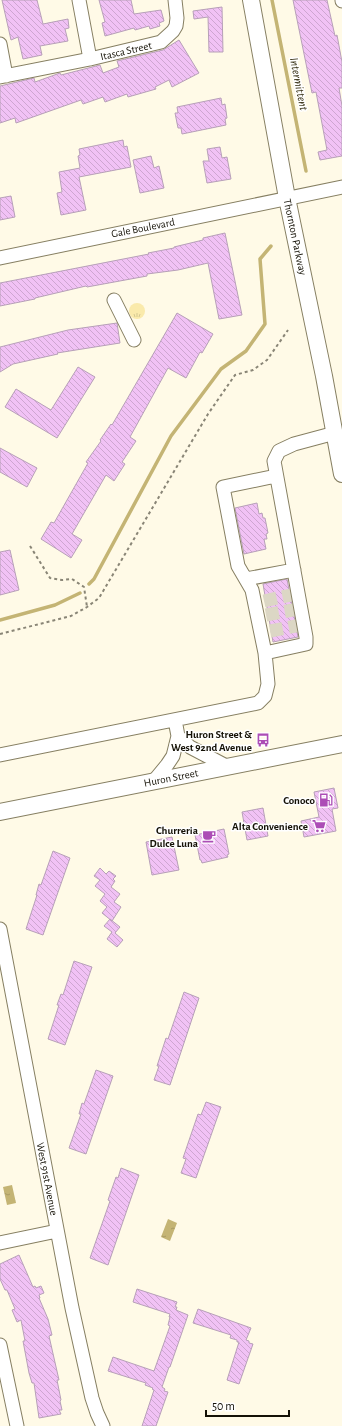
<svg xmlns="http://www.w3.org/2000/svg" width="342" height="1426" font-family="'Alegreya Sans',sans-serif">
  <defs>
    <pattern id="grass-tufts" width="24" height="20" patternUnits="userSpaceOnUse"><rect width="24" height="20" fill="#faeaab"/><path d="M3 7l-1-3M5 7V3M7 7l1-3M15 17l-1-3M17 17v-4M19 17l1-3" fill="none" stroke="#d5c892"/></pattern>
    <pattern id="water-ripples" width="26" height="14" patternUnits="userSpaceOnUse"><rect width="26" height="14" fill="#c4b474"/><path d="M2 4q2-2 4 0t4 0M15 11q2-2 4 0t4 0" fill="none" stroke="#a89a63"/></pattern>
    <pattern id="building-back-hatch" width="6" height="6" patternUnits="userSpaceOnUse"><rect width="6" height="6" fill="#f1c2f5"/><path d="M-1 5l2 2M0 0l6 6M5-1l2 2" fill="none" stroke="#cea6d1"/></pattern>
  </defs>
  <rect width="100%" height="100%" fill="#fffae7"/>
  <path fill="url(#grass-tufts)" d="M129 311a8 8 0 1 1 16 0a8 8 0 1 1-16 0Z"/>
  <path fill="url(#water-ripples)" d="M12,1185l4,18 -9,2 -4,-18z
    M168,1219l9,4 -7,18 -9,-4z"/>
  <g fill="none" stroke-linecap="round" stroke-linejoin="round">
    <path stroke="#c4b474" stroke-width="3.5" d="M272,0l34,171
      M89,584l5,-5 77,-143 50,-67 25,-18 19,-27 -5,-65 11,-13
      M0,620l55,-15 25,-12"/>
  </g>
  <path fill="url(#building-back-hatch)" stroke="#b7a0b8" d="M2,0h35l6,24 25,-5 1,9 -4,1 3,12 -28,5 2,9 -19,4 -5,-22 -7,3z
    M99,0h32l3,14 27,-4 3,11 -5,2 1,3 -10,3 -1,-3 -14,4 -1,-2 -29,8 -3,-13 3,-1z
    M293,0h34l8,36 2,-1 5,27v26h-3l3,18v50l-22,4 -2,-8 9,-2 -11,-58 -4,1z
    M222,7l1,45h-14l-1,-35 -14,2 -1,-8z
    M179,40l20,33 -27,14 -3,-7 -14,7 1,2 -28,8 -1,-3 -22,8 -2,-5 -20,7 -2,-4 -65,23 -1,-5 -15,5v-37l34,-8 1,4 25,-9 1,2 39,-10 3,8 16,-6 -2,-6 46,-11z
    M221,98l1,7 3,-1 2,14 -2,1 1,6 -44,9 -1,-6h-3l-3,-15h3l-1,-6z
    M123,140l1,7 3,-1 4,21 -52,10 7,33 -25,5 -4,-22 5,-1 -3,-20 21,-4 -2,-12 2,-1 -1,-6z
    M220,147l2,11 5,-1 4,22 -24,4 -4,-22h6l-2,-12z
    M151,156l3,12 5,-2 5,22 -24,5 -7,-33z
    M11,196l4,21 -15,3v-22z
    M225,233l17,82 -23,4 -11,-56 -30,7 -31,4v2l-60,11 -1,-1 -51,12v1l-35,7v-23l149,-29 -1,-1 26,-5v-1l29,-7v-2z
    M177,313l36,21 -11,19 -2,-1 -14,26 -18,-10 -38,69 6,4 -14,21 3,2 -11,17 -8,-6 -34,59 10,6 -11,18 -30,-19 10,-17 3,1 34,-60 -2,-1 15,-21 -1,-1 11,-16 1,1z
    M117,323l3,20 -63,10 1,1 -45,10 -13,8v-25l68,-17z
    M78,367l17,10 -38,61 -52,-31 11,-18 35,21z
    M0,448l37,20 -10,19 -27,-15z
    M257,503l2,11 3,-1 1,5h2l3,15 -2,1 1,5h-3l2,10 -22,5 -9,-46z
    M10,550l9,40 -19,5v-43z
    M287,579l11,58 -25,5 -10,-58z
    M334,788l4,20 -6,1 4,22 -32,6 -3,-16 18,-4 -5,-25z
    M263,808l5,28 -21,4 -5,-28z
    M224,829l5,25 -2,1 1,2 -26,6 -1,-3h-1l-5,-25z
    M172,837l7,33 -27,5 -6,-33z
    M53,851l17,7 -27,77 -17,-6 11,-34h-1l3,-11 2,1z
    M100,868l6,6 3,-3 7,5 -3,3 2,2 -4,6 9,7 -6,8 7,5 -9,14 -10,-8 5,-6 -7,-6 5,-7 -10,-8 5,-6 -6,-4z
    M110,919l10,8 -5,6 8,7 -6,7 -10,-8 5,-7 -8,-6z
    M74,961l18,6 -27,78 -17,-6 11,-34h-2l4,-11 2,1z
    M184,992l15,6 -29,87 -16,-5 5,-14h-2l9,-28 2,1z
    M96,1070l17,6 -27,78 -17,-6 12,-34h-2l3,-11 2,1z
    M206,1102l15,5 -25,71 -15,-5 5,-14 -3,-1 15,-44 3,1z
    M121,1168l18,7 -31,90 -18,-7 20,-57 -2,-1 8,-23 2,1z
    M19,1255l14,32 2,-1 1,2 5,-2 3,7 -5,2 1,3h-1l9,21 4,16 -3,1 10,44h-2l4,20 -1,1 2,9h-3l2,4 -22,4 -5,-35h-2l-3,-10 -6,-32h2l-4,-21 -4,2 -5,-12 3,-1 -8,-19h-2l-5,-11v-15z
    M137,1289l40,13 -2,5h2l-1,3 12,5 -18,52h-1l-7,20 3,2 -1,2 4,1 -12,34h-14l12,-36 -2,-1 1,-1 -8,-3 1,-2 -38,-12 5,-14 41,14 16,-45 -2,-1 2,-8h-1l1,-3 -37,-12z
    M198,1309l53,19 -5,12 3,1v2l4,1 -14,40 -12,-4 12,-38h-2v-2l-7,-2 1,-3 -38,-12z"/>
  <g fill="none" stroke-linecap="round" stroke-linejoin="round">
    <path stroke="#dcd7c5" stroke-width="13" stroke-dasharray="13 6" stroke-linecap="butt" d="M264,601l31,-7
      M266,615l32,-6
      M270,631l31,-6"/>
    <g stroke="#867f62" stroke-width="15">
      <path id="minor" d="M79,0l11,59
        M342,0v1
        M0,44l6,32
        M0,77l90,-18 71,-17 12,-11 3,-5 1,-8 -2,-18
        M0,258l342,-71
        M114,300l20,40
        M276,476l-53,11 15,79 14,24 13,63 41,-9v-7l-32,-176 5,-10 15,-7 41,-11
        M246,579l48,-9
        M178,736l12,11 38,20
        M0,755l258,-52 7,-7 3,-12 -3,-31
        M153,782l14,-17 6,-9 5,-20 -3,-16
        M0,929l72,379 20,90 5,15 6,13
        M0,1243l57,-12
        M0,1345l17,81"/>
    </g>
    <g stroke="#867f62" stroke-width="18">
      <path id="major" d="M251,0l36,198 37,178 18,98
        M0,812l342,-68"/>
    </g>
    <path stroke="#898576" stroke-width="2" stroke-dasharray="3 3" stroke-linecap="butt" d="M30,546l20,32 12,2 10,-1 12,8 3,20
      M0,634l71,-18 16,-9 12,-9 109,-184 27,-39 18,-5 14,-10 21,-30"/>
    <use href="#minor" stroke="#fff" stroke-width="13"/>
    <use href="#major" stroke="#fff" stroke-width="16"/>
  </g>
  <defs>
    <g id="bus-bare" transform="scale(1.08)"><path d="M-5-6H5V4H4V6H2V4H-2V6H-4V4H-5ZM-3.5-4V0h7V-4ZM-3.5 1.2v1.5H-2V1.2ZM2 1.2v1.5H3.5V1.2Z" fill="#ac4db6" stroke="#fff" stroke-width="2.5" paint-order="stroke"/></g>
    <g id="fuel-bare" transform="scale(1.08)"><path d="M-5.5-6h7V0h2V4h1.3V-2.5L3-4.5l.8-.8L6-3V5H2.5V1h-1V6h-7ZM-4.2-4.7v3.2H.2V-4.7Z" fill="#ac4db6" stroke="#fff" stroke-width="2.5" paint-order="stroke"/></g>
    <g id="supermarket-bare" transform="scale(1.08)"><path d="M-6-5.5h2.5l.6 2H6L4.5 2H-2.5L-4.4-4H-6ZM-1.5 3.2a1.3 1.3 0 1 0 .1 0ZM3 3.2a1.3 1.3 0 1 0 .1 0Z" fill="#ac4db6" stroke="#fff" stroke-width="2.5" paint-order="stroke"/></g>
    <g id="cafe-bare" transform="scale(1.08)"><path d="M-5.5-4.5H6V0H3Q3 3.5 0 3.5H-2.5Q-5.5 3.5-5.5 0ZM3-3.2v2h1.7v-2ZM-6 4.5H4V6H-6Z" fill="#ac4db6" stroke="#fff" stroke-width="2.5" paint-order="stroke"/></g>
  </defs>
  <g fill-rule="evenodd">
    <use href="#bus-bare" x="263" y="740"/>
    <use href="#fuel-bare" x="326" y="800"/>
    <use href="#supermarket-bare" x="319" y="826"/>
    <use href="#cafe-bare" x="209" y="836"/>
  </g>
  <g text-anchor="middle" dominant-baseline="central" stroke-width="3" stroke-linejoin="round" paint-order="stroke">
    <g font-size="11" fill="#141106" stroke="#fff">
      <text transform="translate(126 51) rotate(-13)">Itasca Street</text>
      <text transform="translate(143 228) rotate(-11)">Gale Boulevard</text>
      <text transform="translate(295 237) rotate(78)">Thornton Parkway</text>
      <text transform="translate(171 778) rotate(-11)">Huron Street</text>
      <text transform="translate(47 1179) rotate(79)">West 91st Avenue</text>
    </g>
    <g font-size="11" font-weight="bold" fill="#141106" stroke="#fff" text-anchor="end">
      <text x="252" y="734">Huron Street &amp;<tspan x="252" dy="13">West 92nd Avenue</tspan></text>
      <text x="315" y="800">Conoco</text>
      <text x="308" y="826">Alta Convenience</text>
      <text x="198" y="830">Churreria<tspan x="198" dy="13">Dulce Luna</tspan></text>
    </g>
    <g font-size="12" font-style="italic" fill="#322b0e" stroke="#fff">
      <text transform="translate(299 84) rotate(79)">Intermittent</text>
    </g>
  </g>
  <path d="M206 1410v6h83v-6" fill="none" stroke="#141106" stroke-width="2"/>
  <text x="212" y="1410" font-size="12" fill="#141106" stroke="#ffffff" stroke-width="3" paint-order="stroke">50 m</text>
</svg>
